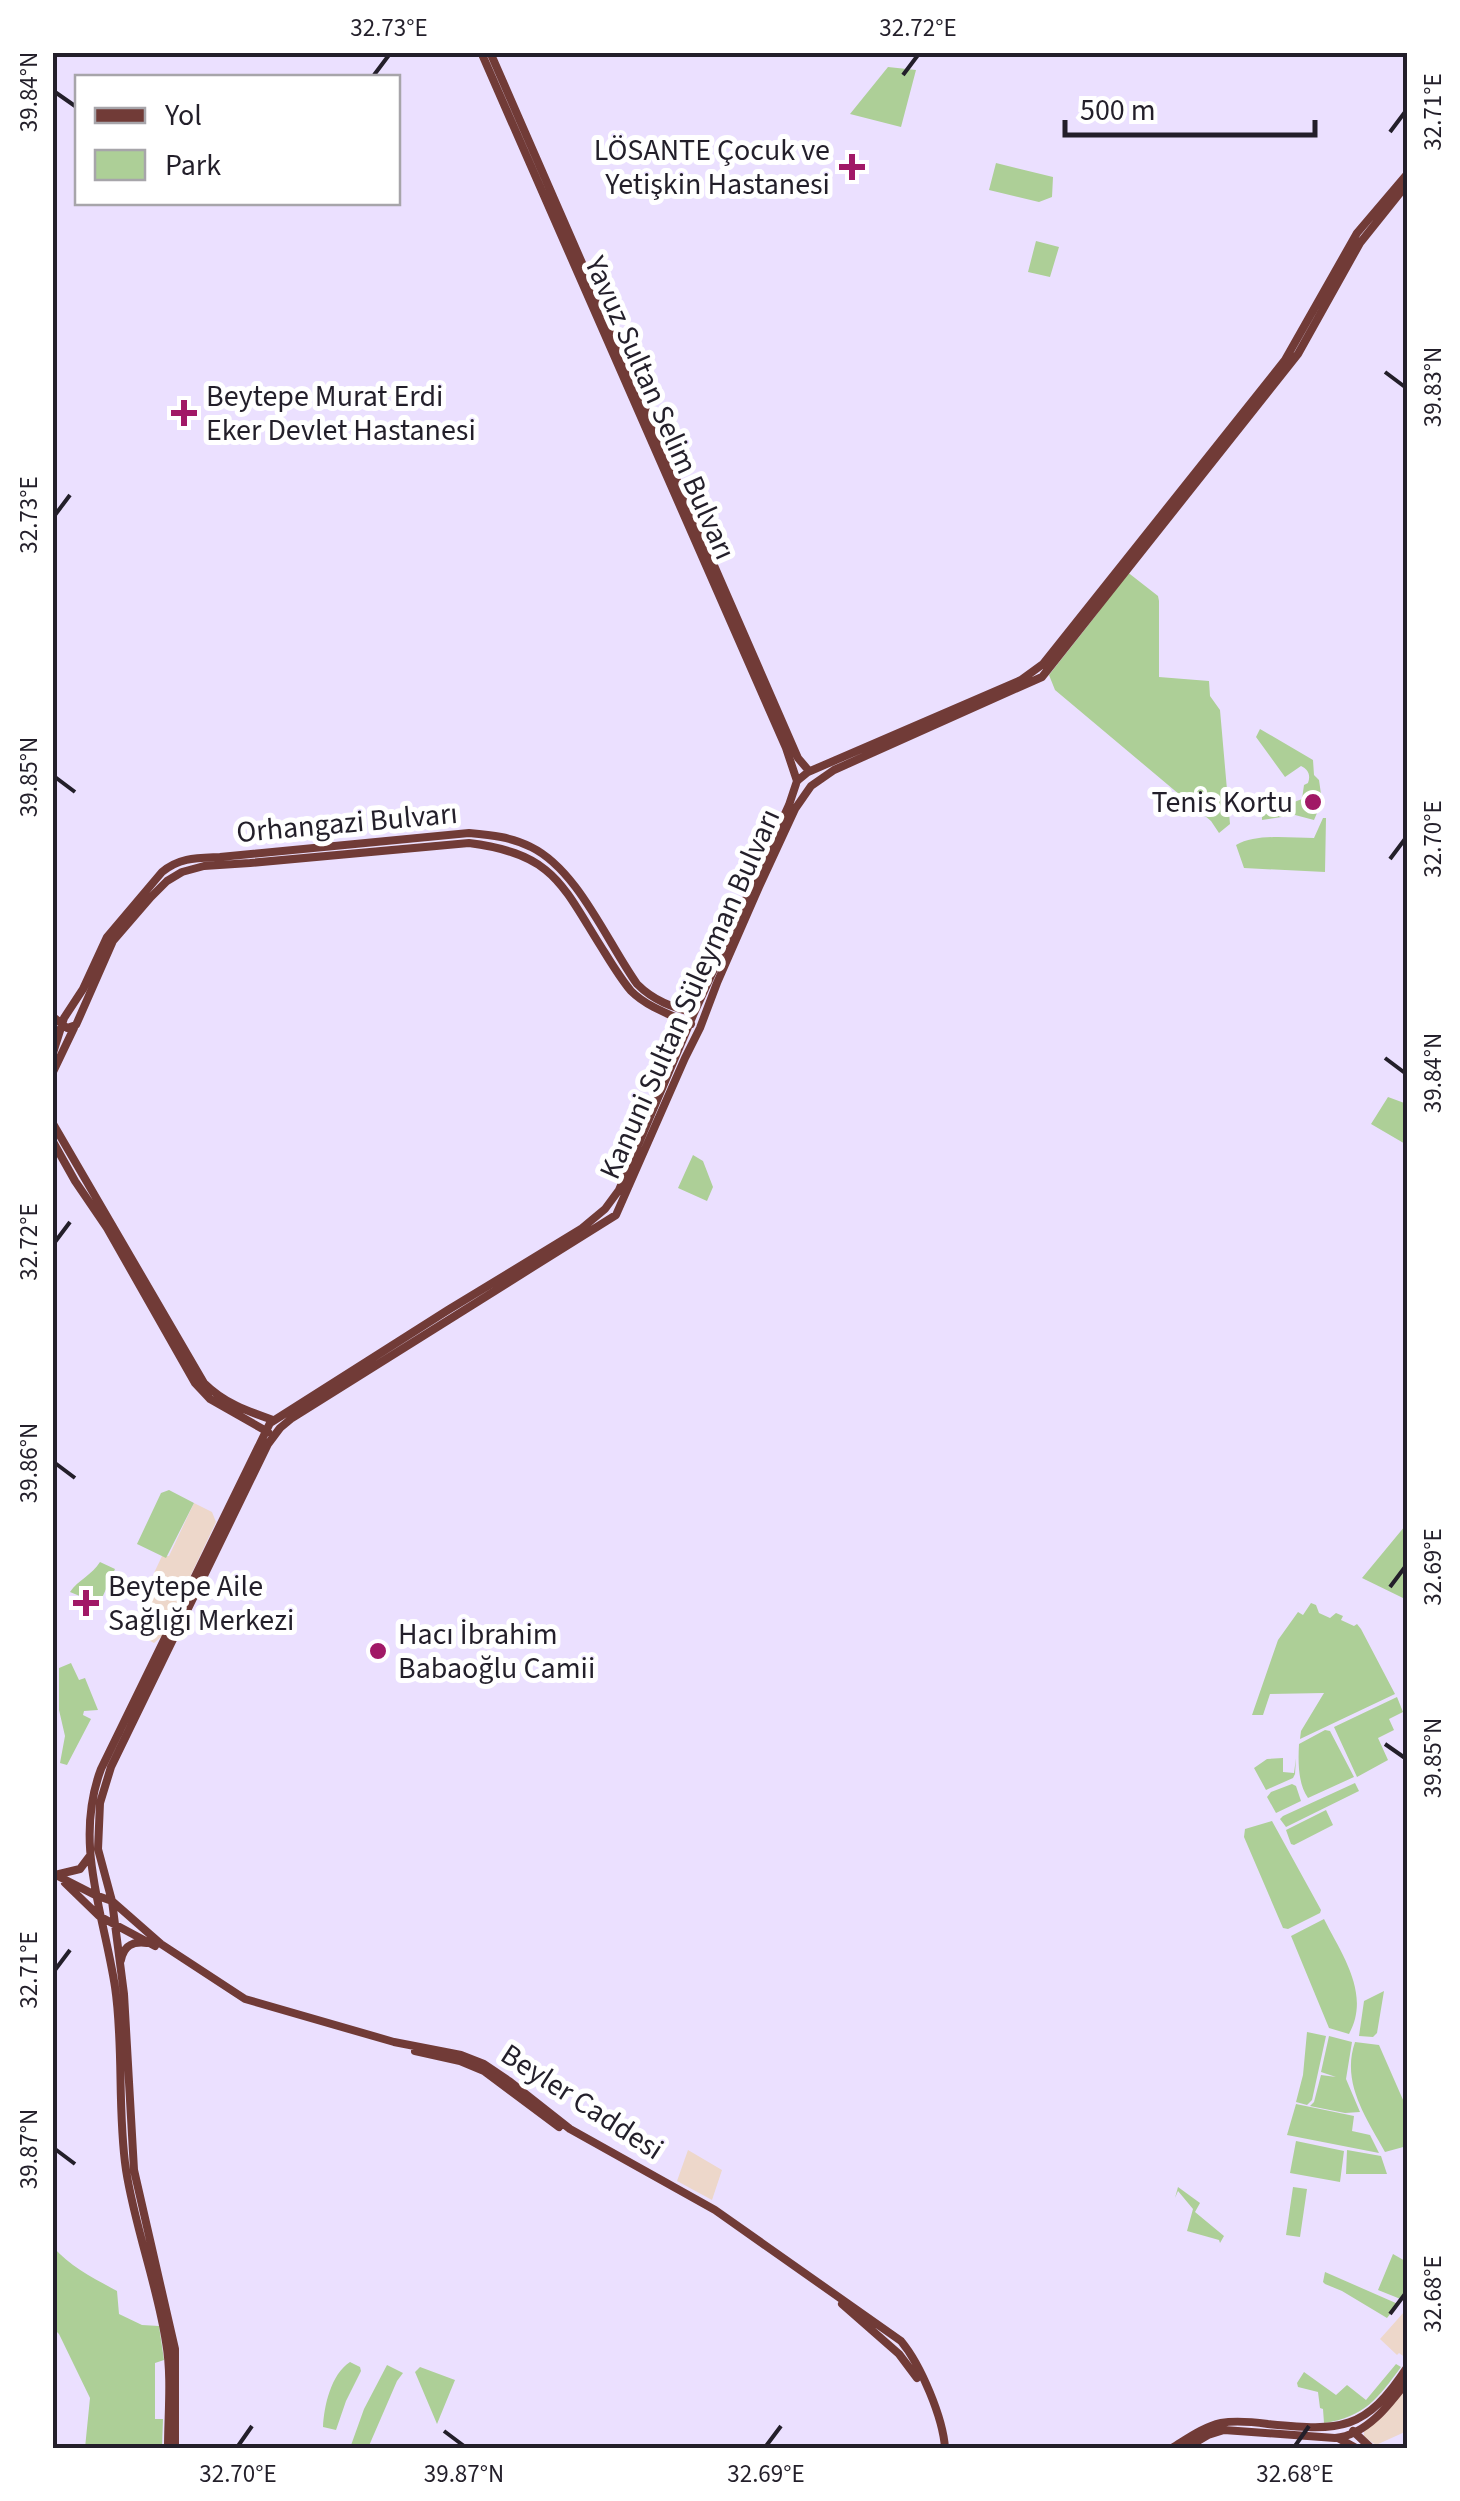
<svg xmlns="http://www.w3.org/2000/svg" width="1460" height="2501" font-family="'Source Sans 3',sans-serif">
  <rect width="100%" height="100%" fill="#ebe0ff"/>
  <path fill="#edd7ca" d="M194,1503l18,9 4,10 -54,114 -8,7 -18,-10 12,-22 -4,-2 5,-12 -3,-3 1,-6 15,-32h7z
    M688,2150l34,20 -10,30 -35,-19z
    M1404,2307h3l-1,51 -7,-5 -2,2 -17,-16 24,-27z
    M1407,2386v45l-31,14 -12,-8v-6l23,-19z"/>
  <path fill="#adcf97" d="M888,67l28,3 -15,57 -51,-13z
    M996,163l57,14 -1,20 -13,5 -50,-12z
    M1036,241l23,6 -9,30 -22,-5z
    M1126,571l32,25 1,5v76l50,4 1,15 10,14 10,114 -11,9 -8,-12 -156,-131 -6,-15 48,-61z
    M1260,729l53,31 1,15 5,5 2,14 -13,5 9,-2 2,5 -3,2 1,9 -3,7 -19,-5 -33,5v-3l13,-10 5,3 9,-2v-4l13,-5 2,-14 4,-2c3,-8 0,-14 -7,-17l-16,11 -29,-40z
    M1323,818h3l-1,54 -81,-4 -8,-23c21,-12 55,-7 78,-7z
    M1388,1097l19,7v41l-36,-21z
    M693,1155l10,6 10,26 -6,14 -29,-13z
    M169,1490l25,13 -28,55 -29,-14 24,-51z
    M1407,1517v98l-4,-17 -41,-20 43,-52z
    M100,1562l15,7 -13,29 -13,-3 -2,4 -17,-7c8,-12 22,-17 30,-30z
    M1311,1603l5,2 3,8 11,5 6,-5 7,3 -2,4 13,6 3,-2 4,5 34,65 -95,45 1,-8 23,-38 -54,1 -7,21h-11l26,-75 20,-28 5,3z
    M71,1663l8,17 6,-2 13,32 -14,1 -1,4 8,4 -24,46 -7,-2 5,-27 -6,-26v-42z
    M1397,1697l6,15 -14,7 5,11 -16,8 10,22 -31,17 -23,-50z
    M1325,1730l5,1 24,46 -46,21c-10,-14 -10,-36 -9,-54z
    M1283,1758v14l11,1 2,-15 -1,16 -2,4 -27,12 -12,-22 13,-9z
    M1355,1783l4,8 -73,36 -6,-8 3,-3z
    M1292,1784l4,2 5,15 -25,12 -9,-16 4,-5z
    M1326,1810l7,15 -39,20 -3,-1 -5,-14z
    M1272,1821l49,89 -1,3 -32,16 -5,-1 -39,-91 1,-8z
    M1324,1919c18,36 47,75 25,115l-20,-6 -38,-92z
    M1384,1991l-7,42 -4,4 -14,-1 5,-35z
    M1307,2032l19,4 -14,64 -5,5 -11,-3 7,-27z
    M1329,2036l23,6 -6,37 14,33 -15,1 -35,-7 4,-4 7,-27 15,2 -15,-5z
    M1355,2042l24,3 28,64v37l-22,6c-19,-35 -44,-69 -30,-110z
    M1296,2104l58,12 -2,15 18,4 9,18 -92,-18z
    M1296,2141l48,10 -4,31 -50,-9z
    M1347,2150l34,6 6,18h-41z
    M1178,2187l22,16 -5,9 29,24 -4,7 -1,-3 -32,-9 6,-22 -15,-18 -3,7z
    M1293,2187l14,2 -7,48 -14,-2z
    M53,2247c18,20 40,31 64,44l2,23 23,11 17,1 5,34 -9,3v56h8l-1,29h-77l5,-50 -31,-64 -6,-6z
    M1393,2254l14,8v31l-4,7 -25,-10z
    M1325,2272l73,32 -11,14 -45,-27 -17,-7 -2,-2z
    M350,2362l10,5 1,4 -15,30 -10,29 -13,-3c1,-21 8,-53 27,-65z
    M1396,2364l5,3c-23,31 -36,50 -77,56l-1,-14 -3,-1 -2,-16 -20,-5 -1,-4 7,-11 32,23 11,-10 19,15z
    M387,2365l16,8 -6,8 -29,67h-18l14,-39z
    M420,2367l35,13 -18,44 -22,-52z"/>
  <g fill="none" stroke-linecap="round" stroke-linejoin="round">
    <path stroke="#713b37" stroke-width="8" d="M481,52l305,696 11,33
      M490,52l308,706 11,13
      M797,781l11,-9 213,-92 22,-16 242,-304 72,-127 51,-60
      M52,1016l15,12 9,-3 37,-84 38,-44 16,-16 15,-9 22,-6 46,-3 219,-20c87,11 93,43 136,110 8,13 16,26 26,38 16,16 40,24 60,33
      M52,1056l12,-38 19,-29 24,-52 55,-65c18,-15 36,-14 58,-15l249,-24c22,2 43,4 62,14 47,23 76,95 106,137 17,17 35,23 57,29
      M52,1074l22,-46
      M52,1122l152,261c20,20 43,28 69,37
      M52,1140l23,41 32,47 88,155 15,16 58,33
      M52,1873l43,22 17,6 49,43 84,55 149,43 67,13 23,9 25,17 61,48 145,81 186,131c20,24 42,77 44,107
      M55,1875l25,-6 9,-12
      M65,1883l34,33 56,30
      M121,1960c3,-14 11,-19 26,-17
      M415,2051l45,10 24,10 75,56
      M842,2304l57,50 18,24
      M1353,2431l18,17
      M1338,2438l18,10
      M168,2448c0,-34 4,-72 -2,-106 -9,-58 -31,-114 -40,-172 -9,-60 -2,-123 -11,-183 -11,-73 -42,-144 -14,-218l169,-346 178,-113 133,-81 24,-20 14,-19 75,-177 95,-208 8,-24
      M175,2448v-99l-41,-179 -10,-176 -12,-93 -14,-52 2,-46 11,-36 157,-323 12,-16 12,-10 324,-203 69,-157 15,-30 17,-45 42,-96 36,-78 16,-23 23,-16 208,-93 256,-323 62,-111 48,-60
      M1172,2448c15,-9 31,-21 49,-25 15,-3 32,-1 47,1 73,7 97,8 140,-58
      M1186,2448l22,-13 16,-5 111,8c32,-3 55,-34 73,-58"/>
  </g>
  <path fill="none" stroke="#231f2a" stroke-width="4" d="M374,75l15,-20M903,75l15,-20M55,92l20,14M1390,132l15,-20M1385,372l20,15M55,515l15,-20M55,777l20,15M1390,859l15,-20M1385,1058l20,15M55,1242l15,-20M55,1463l20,15M1390,1587l15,-20M1385,1744l20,14M55,1970l15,-20M55,2149l20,15M1390,2314l15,-20M444,2431l20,15M238,2446l14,-20M766,2446l15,-20M1295,2446l14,-20"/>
  <g fill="#a11966" stroke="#fff" stroke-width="4">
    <path d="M847 152h10v10h10v10h-10v10h-10v-10h-10v-10h10z"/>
    <path d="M179 398h10v10h10v10h-10v10h-10v-10h-10v-10h10z"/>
    <circle cx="1313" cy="802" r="10"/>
    <path d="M81 1588h10v10h10v10h-10v10h-10v-10h-10v-10h10z"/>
    <circle cx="378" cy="1651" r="10"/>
  </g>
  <g text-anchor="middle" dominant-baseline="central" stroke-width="10" stroke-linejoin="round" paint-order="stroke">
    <g font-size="30" fill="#231f2a" stroke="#fff" text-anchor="start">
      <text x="830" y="150" text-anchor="end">LÖSANTE Çocuk ve<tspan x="830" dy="34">Yetişkin Hastanesi</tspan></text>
      <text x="206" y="396">Beytepe Murat Erdi<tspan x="206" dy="34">Eker Devlet Hastanesi</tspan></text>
      <text x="1293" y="802" text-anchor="end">Tenis Kortu</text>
      <text x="108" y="1586">Beytepe Aile<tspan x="108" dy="34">Sağlığı Merkezi</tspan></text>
      <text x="398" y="1634">Hacı İbrahim<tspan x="398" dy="34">Babaoğlu Camii</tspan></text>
    </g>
    <g font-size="30" fill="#231f2a" stroke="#fff">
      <text transform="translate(660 408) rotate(66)">Yavuz Sultan Selim Bulvarı</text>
      <text transform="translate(347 823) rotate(-5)">Orhangazi Bulvarı</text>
      <text transform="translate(690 994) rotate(-66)">Kanuni Sultan Süleyman Bulvarı</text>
      <text transform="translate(582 2102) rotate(33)">Beyler Caddesi</text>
    </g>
  </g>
  <rect width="1460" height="2501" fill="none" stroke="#ffffff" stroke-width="110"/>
  <rect x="75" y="75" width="325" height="130" fill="#ffffff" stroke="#a7a5aa" stroke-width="2.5"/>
  <rect x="95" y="108" width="50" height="15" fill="#713b37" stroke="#a7a5aa" stroke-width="2.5"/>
  <text x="165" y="125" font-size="30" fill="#231f2a">Yol</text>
  <rect x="95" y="150" width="50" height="30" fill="#adcf97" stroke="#a7a5aa" stroke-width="2.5"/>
  <text x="165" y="175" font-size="30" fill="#231f2a">Park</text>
  <path d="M1065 120v15h250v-15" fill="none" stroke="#231f2a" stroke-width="5"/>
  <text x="1080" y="120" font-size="30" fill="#231f2a" stroke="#ffffff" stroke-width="8" paint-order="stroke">500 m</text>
  <rect x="55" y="55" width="1350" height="2391" fill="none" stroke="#231f2a" stroke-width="4"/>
  <g font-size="25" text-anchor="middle" fill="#231f2a">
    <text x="389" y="36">32.73°E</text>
    <text x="918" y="36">32.72°E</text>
    <text transform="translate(28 92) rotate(-90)" y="9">39.84°N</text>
    <text transform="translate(1432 112) rotate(-90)" y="9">32.71°E</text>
    <text transform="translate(1432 387) rotate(-90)" y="9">39.83°N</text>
    <text transform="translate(28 515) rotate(-90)" y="9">32.73°E</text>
    <text transform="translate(28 777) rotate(-90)" y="9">39.85°N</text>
    <text transform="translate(1432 839) rotate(-90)" y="9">32.70°E</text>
    <text transform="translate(1432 1073) rotate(-90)" y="9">39.84°N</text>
    <text transform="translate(28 1242) rotate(-90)" y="9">32.72°E</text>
    <text transform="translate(28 1463) rotate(-90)" y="9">39.86°N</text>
    <text transform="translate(1432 1567) rotate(-90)" y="9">32.69°E</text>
    <text transform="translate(1432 1758) rotate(-90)" y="9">39.85°N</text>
    <text transform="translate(28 1970) rotate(-90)" y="9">32.71°E</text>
    <text transform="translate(28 2149) rotate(-90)" y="9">39.87°N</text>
    <text transform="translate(1432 2294) rotate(-90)" y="9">32.68°E</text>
    <text x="238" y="2482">32.70°E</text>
    <text x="464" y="2482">39.87°N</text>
    <text x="766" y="2482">32.69°E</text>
    <text x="1295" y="2482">32.68°E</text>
  </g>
</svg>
